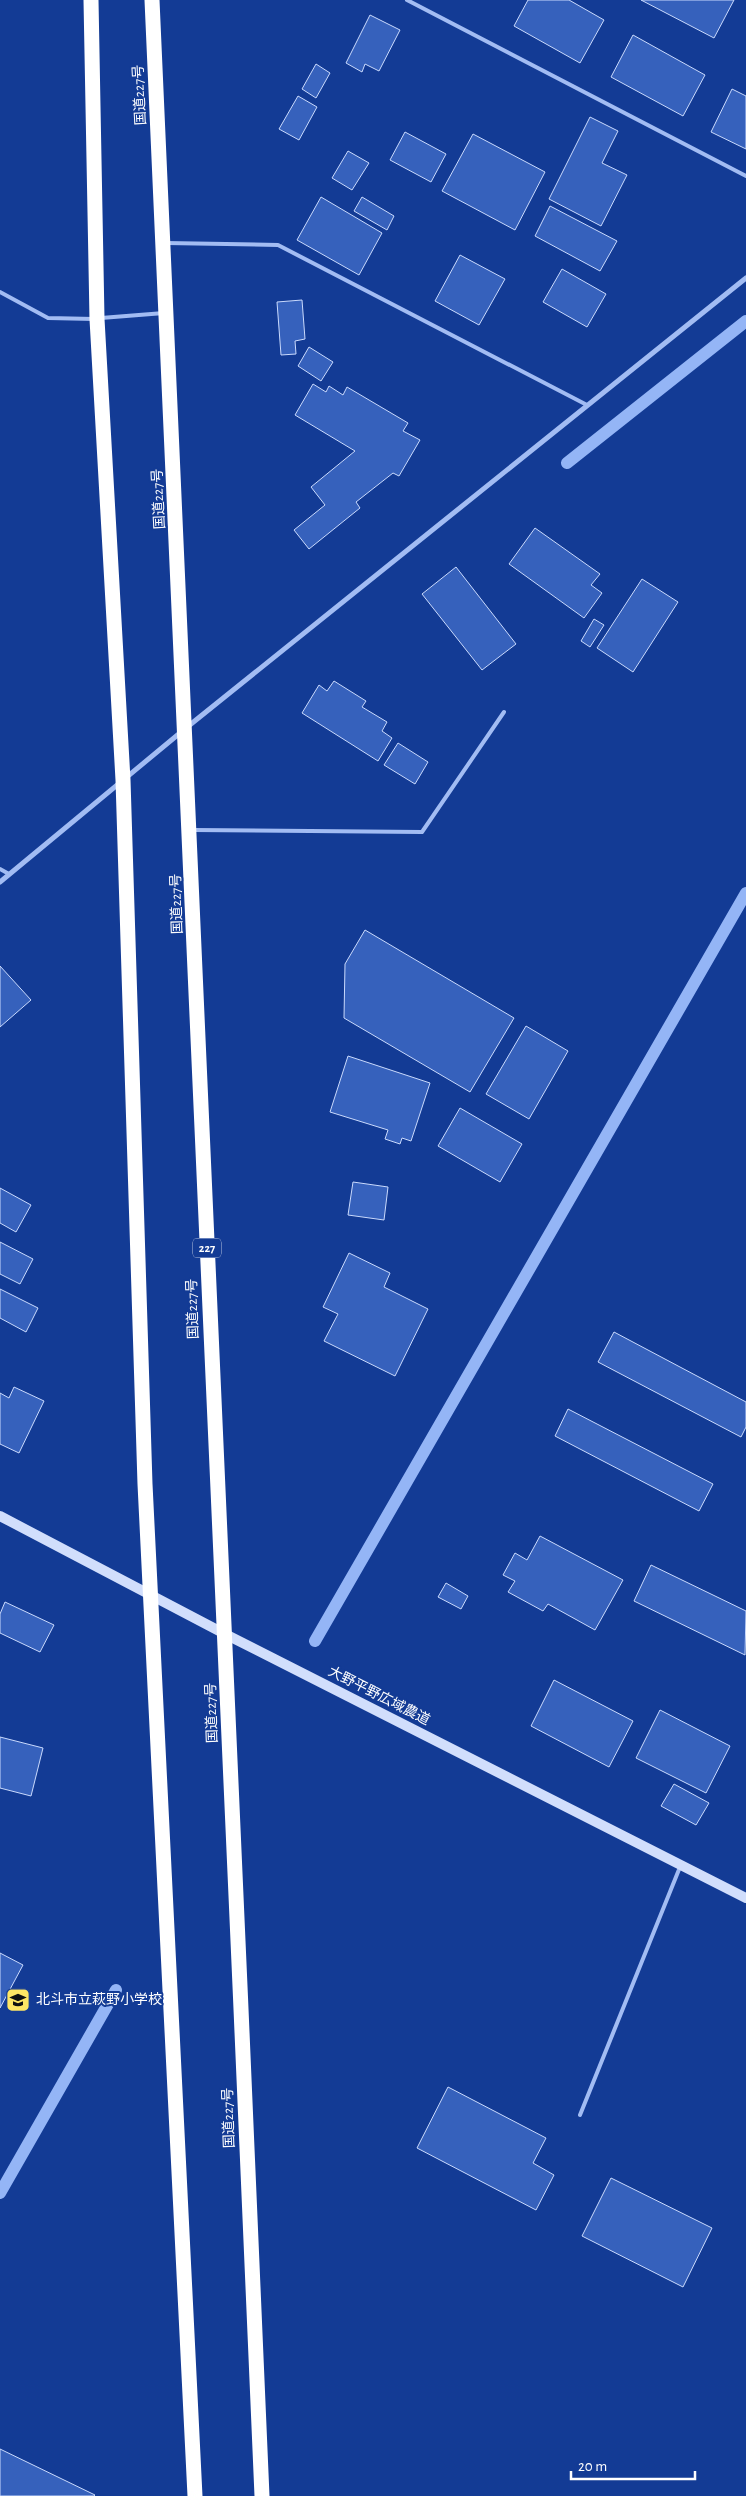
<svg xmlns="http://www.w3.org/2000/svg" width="746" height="2496" font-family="'Alegreya Sans','Noto Sans JP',sans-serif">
  <rect width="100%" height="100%" fill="#133b95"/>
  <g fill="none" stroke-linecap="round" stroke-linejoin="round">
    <path stroke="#94b5f6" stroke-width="12" d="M567,463l179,-142
      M315,1641l431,-748
      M0,2193l116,-203"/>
  </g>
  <path fill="#3661bc" stroke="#cadafd" d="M528,0h41l35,20 -24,43 -66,-37z
    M641,0h93l-20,38z
    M370,15l30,15 -21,41 -14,-7 -3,8 -16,-9z
    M633,35l72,40 -22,41 -72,-39z
    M316,64l14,9 -14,25 -14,-9z
    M732,89l14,7v53l-35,-17z
    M298,96l19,11 -18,33 -20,-11z
    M590,117l28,14 -16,32 25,12 -26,51 -52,-27z
    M405,132l41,22 -15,28 -41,-22z
    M473,134l72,38 -30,58 -73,-39z
    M348,151l21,12 -17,27 -20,-12z
    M321,197l61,36 -23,42 -62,-35z
    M362,197l32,19 -7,14 -33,-19z
    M550,206l67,35 -17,30 -65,-35z
    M460,255l45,24 -26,46 -44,-24z
    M562,269l44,25 -19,33 -44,-25z
    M302,300l3,39 -10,2 1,13 -15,1 -4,-53z
    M309,347l24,15 -12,19 -23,-15z
    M313,384l13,8 3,-6 14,9 4,-8 61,36 -5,8 17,9 -21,36 -6,-3 -37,29 4,6 -51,41 -15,-19 31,-25 -14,-18 44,-36 -60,-36z
    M535,528l65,46 -9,11 11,8 -18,25 -75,-54z
    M456,567l60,77 -34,26 -60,-76z
    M642,579l36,23 -45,70 -36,-24z
    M594,619l10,6 -14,22 -9,-6z
    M334,681l32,20 -4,6 25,15 -5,9 10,7 -14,23 -76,-48 17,-28 8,6z
    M398,743l30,19 -13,22 -31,-19z
    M365,930l149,88 -44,74 -126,-74 1,-54z
    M0,966l31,34 -31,27z
    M526,1026l42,25 -39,68 -43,-25z
    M348,1056l82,27 -19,58 -9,-3 -2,6 -15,-5 3,-9 -58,-18z
    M460,1108l62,36 -22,38 -62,-36z
    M353,1182l35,5 -4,33 -36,-5z
    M0,1188l31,17 -15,27 -16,-9z
    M0,1242l33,17 -13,25 -20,-10z
    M349,1253l41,20 -6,14 44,22 -33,67 -71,-35 14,-27 -15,-7z
    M0,1289l38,19 -12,24 -26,-14z
    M614,1332l132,70v25l-5,10 -143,-75z
    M14,1387l30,14 -25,52 -19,-9v-51l9,5z
    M568,1409l145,75 -14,27 -144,-75z
    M540,1536l83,44 -28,50 -47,-26 -5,7 -35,-19 7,-11 -12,-6 12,-22 12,7z
    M651,1565l95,46 -1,44 -111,-54z
    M446,1583l22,13 -7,13 -23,-12z
    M5,1602l49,23 -14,27 -40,-19v-19z
    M554,1680l79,41 -24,46 -78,-41z
    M660,1710l70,36 -24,47 -70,-35z
    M0,1737l43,11 -12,48 -31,-8z
    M674,1784l35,19 -13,22 -35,-19z
    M0,1953l23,12 -23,43z
    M448,2087l98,51 -13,25 21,12 -18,35 -119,-62z
    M611,2178l101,50 -29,59 -101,-51z
    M0,2449l95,46 -1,1h-94z"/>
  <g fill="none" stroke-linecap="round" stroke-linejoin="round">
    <path stroke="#a2bcf3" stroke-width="4" d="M407,0l339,176
      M166,243l112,2 309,160
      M0,292l48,26 46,1
      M101,318l63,-5
      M194,830l228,2 82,-120
      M0,869l9,5
      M580,2115l100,-248"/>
    <path stroke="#a2bcf3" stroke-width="5" d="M0,882l186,-154 560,-450"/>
    <path stroke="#d1defc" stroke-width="10" d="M0,1516l225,118 521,264"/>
    <path stroke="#fff" stroke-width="15" d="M91,0l6,319 26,461 22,704 50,1012
      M152,0c39,832 74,1664 110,2496"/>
  </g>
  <defs>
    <g id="school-square" transform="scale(1.25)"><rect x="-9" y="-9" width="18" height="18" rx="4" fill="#ffe664" stroke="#133b95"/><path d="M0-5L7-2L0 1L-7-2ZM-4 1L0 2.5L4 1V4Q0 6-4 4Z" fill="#111"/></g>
  </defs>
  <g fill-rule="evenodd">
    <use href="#school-square" x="18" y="2000"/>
  </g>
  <g text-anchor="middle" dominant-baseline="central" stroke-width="4" stroke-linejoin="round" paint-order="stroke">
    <rect fill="#133b95" stroke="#b8c4df" stroke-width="1" x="193" y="1238.5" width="28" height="19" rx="4"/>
    <g font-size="12" font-weight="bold" fill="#fff">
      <text x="207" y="1248">227</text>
    </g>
    <g font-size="14" fill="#fff" stroke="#133b95">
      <text transform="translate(140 95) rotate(-93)">国道227号</text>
      <text transform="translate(159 499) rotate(-93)">国道227号</text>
      <text transform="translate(177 904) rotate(-92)">国道227号</text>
      <text transform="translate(193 1309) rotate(-92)">国道227号</text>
      <text transform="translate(379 1696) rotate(27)">大野平野広域農道</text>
      <text transform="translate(212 1713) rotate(-92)">国道227号</text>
      <text transform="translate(229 2118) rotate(-92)">国道227号</text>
    </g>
    <g font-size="14" fill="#fff" stroke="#133b95" text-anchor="start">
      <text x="36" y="2000">北斗市立萩野小学校</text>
    </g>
  </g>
  <path d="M571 2471v8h124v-8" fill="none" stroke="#ffffff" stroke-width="2.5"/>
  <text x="578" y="2471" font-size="15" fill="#ffffff" stroke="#133b95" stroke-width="4" paint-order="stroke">20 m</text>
</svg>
